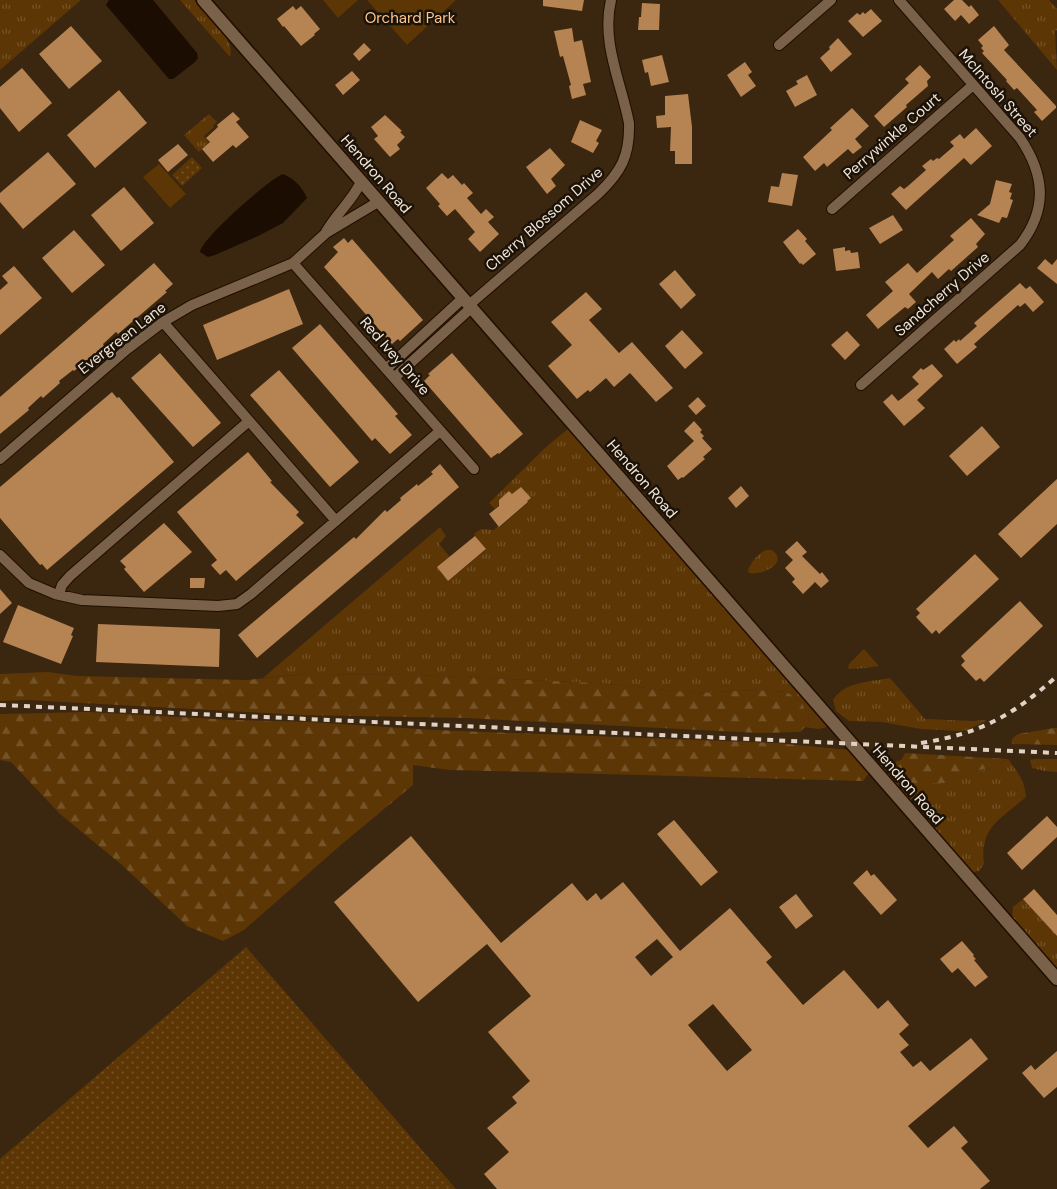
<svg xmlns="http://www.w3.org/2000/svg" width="1057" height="1189" font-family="'DM Sans',sans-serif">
  <defs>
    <pattern id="grass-tufts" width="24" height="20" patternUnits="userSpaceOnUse" patternTransform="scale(1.25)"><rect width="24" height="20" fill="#5d3605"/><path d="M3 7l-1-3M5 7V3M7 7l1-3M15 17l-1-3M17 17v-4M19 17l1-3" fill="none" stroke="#755329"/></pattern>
    <pattern id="forest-firs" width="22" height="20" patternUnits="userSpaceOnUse" patternTransform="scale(1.25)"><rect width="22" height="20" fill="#5d3605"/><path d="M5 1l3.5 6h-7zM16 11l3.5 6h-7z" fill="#755329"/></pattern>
    <pattern id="garden-dots" width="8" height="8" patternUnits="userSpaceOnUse" patternTransform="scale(1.25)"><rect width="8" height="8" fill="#5d3605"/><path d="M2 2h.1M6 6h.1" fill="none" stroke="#755329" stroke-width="1.8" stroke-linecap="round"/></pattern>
  </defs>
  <rect width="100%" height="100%" fill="#3b2610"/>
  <path fill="url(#grass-tufts)" d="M0,0h81l-81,70z
    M180,0h14c12,13 42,39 36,57z
    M998,0h51l8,9v21l-2,1 2,39z
    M209,114l8,8 -4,3 1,2 -10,9 5,7 -10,9 -15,-17z
    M569,428l258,299 -8,2 -15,-2 6,-5 -8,-19 -15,-11 -29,-2 -63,3 -97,-10 -181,-8 -110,-1 -44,4 177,-151 6,9 -7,8 11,13 -13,10 11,14 38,-31 -12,-16 7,-5 13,1 4,-4 2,1 28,-24 -1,-2 4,-3 -10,-11 -9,7 -3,-3 -8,7 1,3 -7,8 -6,-6 56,-55z
    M766,550h6c18,13 -11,26 -23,23l-1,-3c4,-9 9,-16 18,-20z
    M864,649l15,17 -13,2 -17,1 -1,-2 1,-3z
    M890,678l35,41 50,2 9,-1 2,1 -19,9 -9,1 -37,-2 -39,-7 -33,-1 -13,-10 -3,-11c12,-19 37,-18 57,-22z
    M1008,759c9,12 17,22 18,38 -24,21 -47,30 -42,67l-5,7 -5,1c-14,-7 -35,-39 -46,-52l-2,-4 2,-4 -9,-11c-14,1 -34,-25 -41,-37l6,1 12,12 18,6h15l62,-15z
    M1036,759h21v13l-12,-1 -13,-3 -2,-8z
    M1023,899l34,37v33l-31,-34 -14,-17 1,-11z"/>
  <path fill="url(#forest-firs)" d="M48,672l29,4 170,4 60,-6 110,1 181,8 97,10 63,-3 29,2 15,11 8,19 -10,10 -41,1 -293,-15 -163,-3 -275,-15 -28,1v-27z
    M88,712l145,8 75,2 126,8 342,13 74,7 19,23 -6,8 -414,-11 -36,-5v20l-71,59 -98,86 -21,11 -36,-15 -65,-61 -62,-51 -49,-52 -11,-2v-46z
    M1054,728h3v17l-45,-1v-5l6,-5z
    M905,753l103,6 -17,9 -11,2 -31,13h-35l-18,-6 -12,-12 17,-5z"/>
  <path fill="#5d3605" d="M323,0h35l-20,18z
    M367,0h89l-49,45z
    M159,164l27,30 -16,14 -27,-31z"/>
  <path fill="url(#garden-dots)" d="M192,157l10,11 -20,18 -10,-11z
    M246,947l210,242h-456v-30z"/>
  <path fill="#1b0d01" d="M109,0h44l44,53 1,5 -3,4 -22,17h-4l-63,-74z
    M283,174c12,5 19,13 24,24l-24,25 -25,13 -43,19 -7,2 -8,-5c1,-13 69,-73 83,-78z"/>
  <path fill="#b68453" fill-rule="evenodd" d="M543,0h41l-2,11 -39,-5z
    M954,0h8l7,7 2,-2 8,10 -10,9 -8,-9 -6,6 -11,-12z
    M642,3l18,1 -1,26h-21l1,-13h2z
    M293,6l3,4 5,-4 19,23 -6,5 1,1 -14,11 -17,-20 -1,1 -6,-8z
    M871,9l11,12 -19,16 -15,-16 9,-8 3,2 3,-3 2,2z
    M71,26l31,35 -33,28 -30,-35z
    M994,26l15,19 -5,5 52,56v2l-14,13 -8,-9 3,-2 -20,-22 -3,2 -8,-9 1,-1 -25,-27 2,-2 -3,-3 2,-2 -5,-6z
    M572,28l2,14 8,-2 9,42 -8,2 3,11 -14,4 -3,-13 2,-1 -8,-29 -3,1 -6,-26z
    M838,38l14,16 -21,18 -11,-14 10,-9 -1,-2z
    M364,43l7,7 -12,11 -6,-7z
    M662,55l7,27 -18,4 -3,-14 -3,1 -3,-13z
    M745,62l7,10 -4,3 8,11 -15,11 -14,-22z
    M920,65l11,12 -4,4 1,5 -22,19 1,2 -23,20 -10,-11 35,-33 -4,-4z
    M22,68l30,35 -33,29 -19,-24v-21z
    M352,71l8,9 -17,15 -8,-10z
    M807,75l10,20 -22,12 -9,-16 12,-7 -2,-3z
    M119,90l28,33 -52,45 -28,-33z
    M688,94l4,33v37h-17v-13h-5l1,-24 -14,1 -1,-12 9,-1v-19z
    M852,108l17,18 -14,13 7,8 -9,7 -5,-5 -21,18 -3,-4 -9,8 -12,-14 29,-27 -2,-2z
    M233,112l7,7 -4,3 13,15 -13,11 -3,-3 -20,17 -11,-13 8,-7 -4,-4 12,-11 -1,-2z
    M385,115l17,16 -2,1 5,5 -8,8 3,4 -10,8 -16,-18 4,-3 -7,-9z
    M580,120l22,10 -6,11 3,2 -6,10 -22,-11z
    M976,128l16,18 -21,19 -7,-7 -58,52 -15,-16 9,-8 4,3 4,-3 18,-16 -4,-4 9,-7 2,2 4,-3 2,1 15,-13 -4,-4 10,-8 4,5z
    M178,144l10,11 -20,17 -10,-12z
    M550,148l15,17 -14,14 5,7 -9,8 -21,-27z
    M48,152l28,32 -53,45 -23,-27v-9z
    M442,173l6,6 5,-4 9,10 2,-2 9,10 -6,5 14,16 5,-5 8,8 -6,5 11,12 -19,18 -12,-13 7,-7 -20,-23 -8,7 -9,-10 2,-2 -14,-16z
    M782,173l16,2 -6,31 -24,-4 3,-16 8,1z
    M996,180l16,4 -3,8 3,1 -2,6 3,1 -6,18 -5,-1 -3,6 -22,-8 13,-11z
    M124,187l30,36 -33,28 -30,-36z
    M893,215l10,15 -23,14 -11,-16z
    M971,218l14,16 -9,10 2,3 -27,24 -2,-2 -11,10 -6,-7 -23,22 7,8 -8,7 -3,-2 -27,22 -12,-14 27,-24 -8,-9 23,-19 9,10 37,-33 -4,-4z
    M798,229l9,10 -2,2 11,13 -13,11 -2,-2 -1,1 -17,-22z
    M74,230l31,35 -33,28 -30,-35z
    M344,238l4,5 4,-4 71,81 -23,21 -2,-2 -6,5 -68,-77 14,-15 -5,-5z
    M845,247v4l5,-1 1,3 7,-1 2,16 -24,3 -3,-22z
    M1045,259l7,6 5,-6v25l-20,-16z
    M154,263l19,21 -8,7 2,1 -49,42 -2,-2 -13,12 1,2 -9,8 -21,17 -1,-1 -14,11 1,2 -17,15 -2,-2 -13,12 1,2 -29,24v-37z
    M14,266l28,32 -42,37v-45l8,-7 -6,-7z
    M675,270l21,25 -15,14 -22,-25z
    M1020,283l6,6 4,-3 14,16 -11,10 -8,-9 -5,4 -2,-2 -44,39 3,3 -20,17 -13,-15 10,-9 2,2 3,-3 1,2 17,-15 -3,-3z
    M289,289l14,35 -86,36 -14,-35z
    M586,292l16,17 -13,11 30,33 13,-11 41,46 -17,14 -26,-29 -16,14 -8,-9 -16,14 -2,-2 -11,9 -29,-33 24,-21 -21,-23z
    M320,324l78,90 -3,2 17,19 -22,19 -15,-16 -3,3 -80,-93z
    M682,330l21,23 -18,16 -20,-23z
    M847,331l13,14 -15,15 -14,-15z
    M160,353l61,70 -28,24 -62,-69z
    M452,353l71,81 -24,20 -1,-1 -7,5 -67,-77 6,-6 -2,-1z
    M932,364l11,12 -26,24 8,8 -21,18 -21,-24 9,-8 6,7 3,-2 18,-15 -7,-7 9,-9 2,2z
    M279,370l80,92 -29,25 -80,-92z
    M112,392l5,6 2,-1 55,65 -127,108 -5,-6 -2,1 -40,-47v-31z
    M698,397l8,9 -10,9 -8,-9z
    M694,421l8,9 -2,2 4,4 -2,2 10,11 -9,8 2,2 -22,19 -1,-1 -4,3 -11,-14 27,-25 -10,-10z
    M982,426l18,21 -33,29 -18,-20z
    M248,452l24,29 -2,1 29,30 -3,3 8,8 -68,58 -10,-11 -6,5 -9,-10 6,-5 -40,-48z
    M440,464l19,23 -202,171 -19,-23 116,-98 2,2 29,-29 2,2 14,-12 -1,-2 17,-14 1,2 15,-12 -2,-2z
    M1057,479v45l-36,34 -23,-24z
    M741,486l8,10 -13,12 -8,-10z
    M521,487l10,11 -4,3 1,1 -29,25 -10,-13 10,-8v-6l10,-9 3,3z
    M164,523l28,29 -48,40 -20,-23 2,-2 -6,-6z
    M475,536l11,13 -38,32 -11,-14z
    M797,541l10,11 -5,4 18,18 2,-2 7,9 -8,7 -6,-6 -12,12 -11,-12 3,-3 -10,-11 8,-8 -8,-8z
    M975,554l24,25 -60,55 -3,-4 -4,4 -16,-17 4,-4 -4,-4z
    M190,578h15l-1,10h-14z
    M0,589l12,14 -12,11z
    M1020,601l23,25 -59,56 -4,-4 -4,3 -15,-16 4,-4 -4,-5z
    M18,605l56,23 -3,7 2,1 -12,28 -58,-22z
    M98,624l122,5 -1,38 -123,-5z
    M1047,816l10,11v10l-35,33 -15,-17z
    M674,820l44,52 -17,14 -44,-52z
    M411,836l90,107 71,-60 15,18 9,-8 5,7 22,-18 57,69 50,-43 42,49 -6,5 37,43 41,-35 34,39 10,-9 21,25 -10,9 10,11 -9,7 13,15 8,-6 9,10 41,-33 17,21 -80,67 20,22 26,-22 14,16 -7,6 29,33 -10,8h-483l-13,-15 25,-22 -22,-24 30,-25 -5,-6 18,-16 -42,-49 43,-36 -44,-52 -69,58 -84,-100zM657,939l16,18 -22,19 -16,-19zM713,1004l39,46 -25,21 -39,-46z
    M867,870l4,6 3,-2 23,26 -16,15 -28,-32z
    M1034,889l23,26v21l-34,-37z
    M796,894l17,22 -17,13 -17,-22z
    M962,941l12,14 -1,1 3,3 -2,1 14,17 -13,10 -17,-19 -6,5 -12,-14z
    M1057,1051v36l-13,11 -22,-25 9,-8 4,5z"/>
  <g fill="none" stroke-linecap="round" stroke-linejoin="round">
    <g stroke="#220e00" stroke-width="12">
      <path id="minor" d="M779,45l52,-45
        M832,209l141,-124
        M326,232c10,-18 26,-31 35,-50
        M293,263l181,206
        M469,305l129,-111c23,-22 32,-38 31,-71 -8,-41 -28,-81 -18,-123
        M163,322l173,199
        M386,369l76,-70
        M394,378l77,-70
        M861,385l159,-140c28,-36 25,-70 0,-107l-121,-138
        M0,459l126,-109 37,-28 29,-17 101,-42 33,-30 52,-31
        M0,555l29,28 26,11 27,6 136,6 19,-2 14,-10 189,-163
        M59,594l3,-9 8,-9 179,-155"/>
    </g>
    <g stroke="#220e00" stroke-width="15">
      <path id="tertiary" d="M203,0l854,979"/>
    </g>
    <use href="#minor" stroke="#79614a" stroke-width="10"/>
    <use href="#tertiary" stroke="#79614a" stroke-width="12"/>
    <path stroke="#e0d2c4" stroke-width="4" stroke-dasharray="6 6" stroke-linecap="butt" d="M0,705l1057,48
      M921,743c61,-10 91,-27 136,-67"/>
  </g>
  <g text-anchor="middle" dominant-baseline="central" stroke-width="5" stroke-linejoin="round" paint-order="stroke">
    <g font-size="15" fill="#fec58e" stroke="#1b1208">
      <text x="410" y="18">Orchard Park</text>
    </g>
    <g font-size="15" fill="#f3e5d8" stroke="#1b1208">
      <text transform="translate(998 93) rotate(49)">McIntosh Street</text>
      <text transform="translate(892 136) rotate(-41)">Perrywinkle Court</text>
      <text transform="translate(376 174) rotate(49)">Hendron Road</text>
      <text transform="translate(544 219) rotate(-41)">Cherry Blossom Drive</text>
      <text transform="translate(942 294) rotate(-41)">Sandcherry Drive</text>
      <text transform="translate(122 338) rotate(-38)">Evergreen Lane</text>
      <text transform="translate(395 356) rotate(49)">Red Ivey Drive</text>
      <text transform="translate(642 479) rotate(49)">Hendron Road</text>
      <text transform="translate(908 785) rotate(49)">Hendron Road</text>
    </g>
  </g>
</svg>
